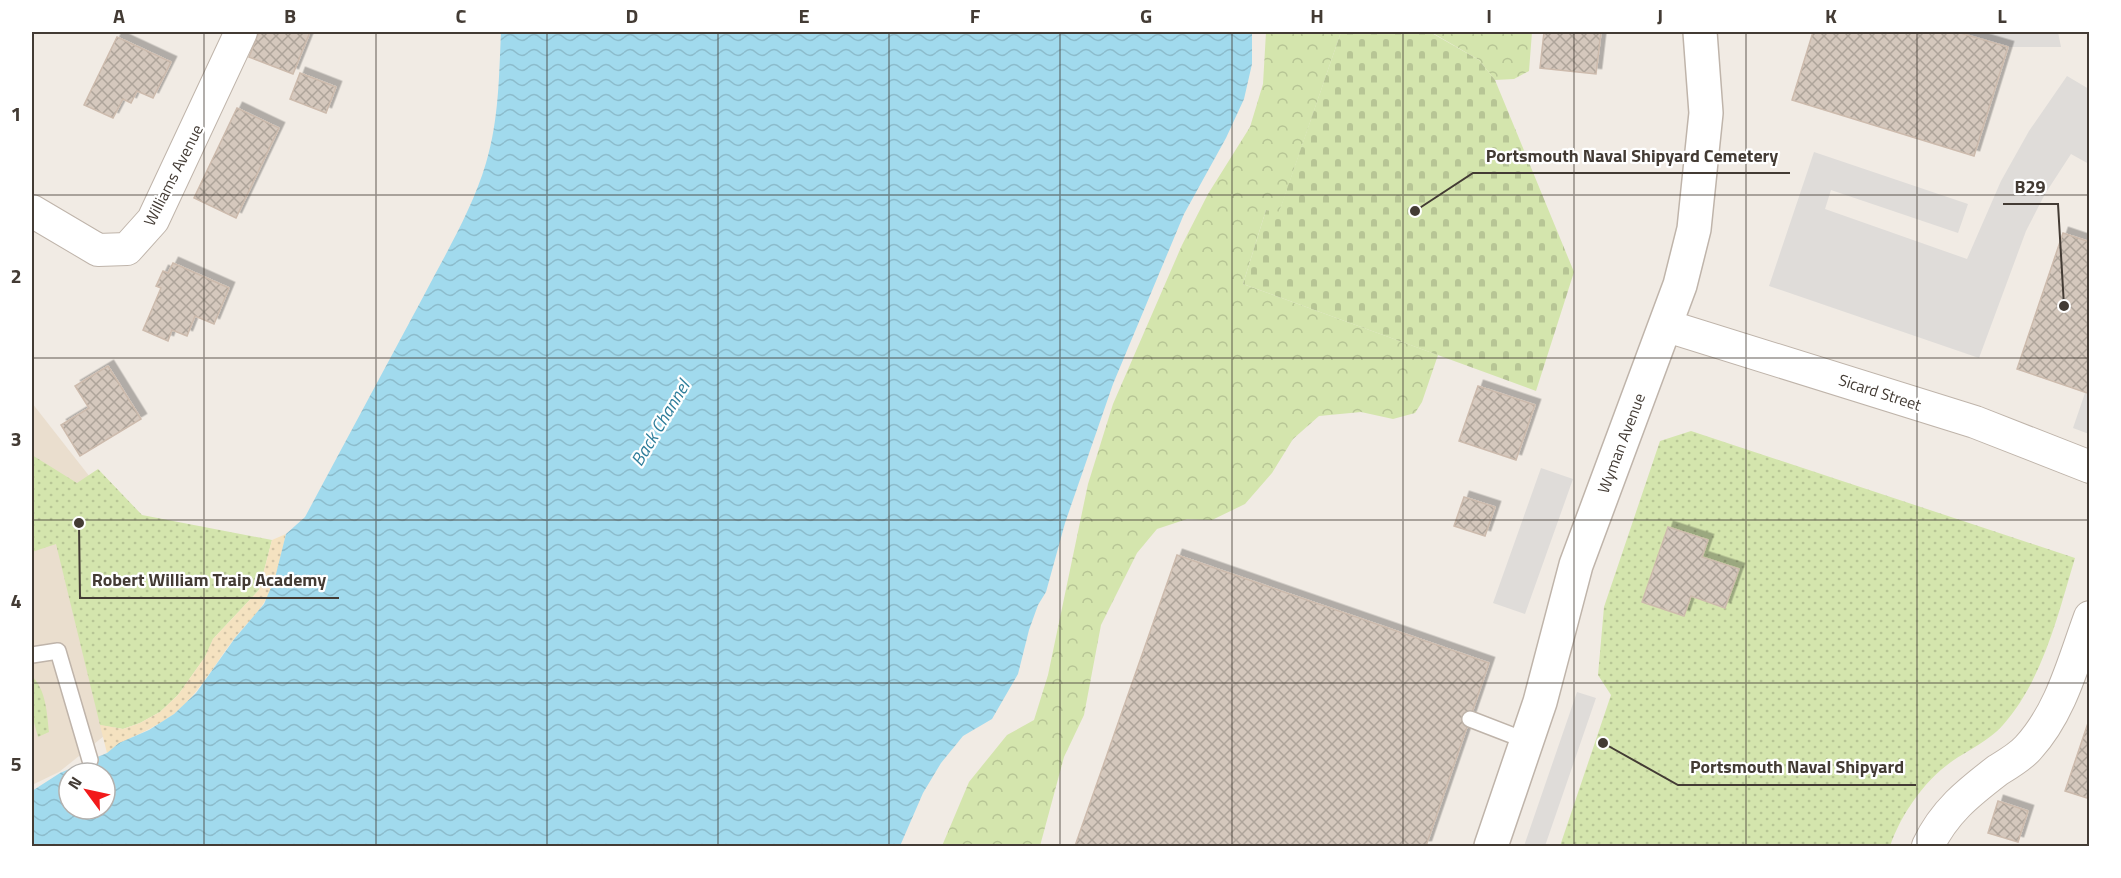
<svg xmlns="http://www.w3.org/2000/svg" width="2121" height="878" font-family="'Titillium Web',sans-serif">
  <defs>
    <pattern id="grass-dots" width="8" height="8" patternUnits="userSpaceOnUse" patternTransform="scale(1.5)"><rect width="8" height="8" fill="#d4e5ad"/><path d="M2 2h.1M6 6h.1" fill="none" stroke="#b7c595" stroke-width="1.8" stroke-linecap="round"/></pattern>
    <pattern id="forest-crowns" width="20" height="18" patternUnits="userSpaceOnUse" patternTransform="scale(1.5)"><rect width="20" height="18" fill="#d4e5ad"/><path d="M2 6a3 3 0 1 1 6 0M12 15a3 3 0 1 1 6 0" fill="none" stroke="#b7c595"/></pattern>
    <pattern id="sand-dots" width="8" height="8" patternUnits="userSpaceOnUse" patternTransform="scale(1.5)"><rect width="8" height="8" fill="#f5e2c0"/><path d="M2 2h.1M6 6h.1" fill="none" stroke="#d3c3a6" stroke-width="1.8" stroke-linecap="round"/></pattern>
    <pattern id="cemetery-stones" width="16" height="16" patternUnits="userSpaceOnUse" patternTransform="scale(1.5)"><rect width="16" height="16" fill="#d4e5ad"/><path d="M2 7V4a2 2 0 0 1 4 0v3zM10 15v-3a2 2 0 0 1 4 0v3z" fill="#b7c595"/></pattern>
    <pattern id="water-waves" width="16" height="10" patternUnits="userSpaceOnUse" patternTransform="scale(1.5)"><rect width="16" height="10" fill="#a1daed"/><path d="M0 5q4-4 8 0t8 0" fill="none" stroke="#8cbccc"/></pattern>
    <pattern id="building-cross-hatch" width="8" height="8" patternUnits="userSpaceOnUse" patternTransform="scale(1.5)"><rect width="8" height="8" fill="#d5c8bd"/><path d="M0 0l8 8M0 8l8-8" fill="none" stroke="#aea49a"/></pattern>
    <filter id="shadow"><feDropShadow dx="5.5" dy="-5.5" stdDeviation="0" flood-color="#0004"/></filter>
  </defs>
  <rect width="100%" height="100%" fill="#f1ebe4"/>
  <path fill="#eadece" d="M32,403l188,240 -161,129 -27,13z"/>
  <path fill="url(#grass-dots)" d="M1691,431l384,127c-17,56 -32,122 -72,167 -14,16 -35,25 -52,37 -28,20 -50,53 -61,84h-330l51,-151 -13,-20 6,-68 56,-166z
    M32,455l45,28 21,-14 44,46 130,25 -13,50 -46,49 -8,18 -27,38 -18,17 -20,11 -17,6 -23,-4 -44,-181 -24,8z
    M32,676c14,14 15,37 17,56l-11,5 -6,-22z"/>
  <path fill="url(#forest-crowns)" d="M1266,32h75l-62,181 -13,-3 -23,74 195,71 -16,47 -7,11 -22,6 -32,-7 -42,4 -26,23 -21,34 -27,31 -33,16 -25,-1 -30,10 -20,24 -36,72 -17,90 -20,42 -24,89h-98l27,-64 38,-47 27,-15 14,-45 40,-191 25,-80 69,-159 26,-51 42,-67 13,-43z
    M1431,32h101l-3,39 -15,8 -19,1 -16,-20z"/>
  <path fill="url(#sand-dots)" d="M286,534c-6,24 -9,50 -23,70 -8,13 -20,23 -29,35 -20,26 -35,55 -60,75 -21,16 -47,23 -67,39l-7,-28 23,4 17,-6 20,-11 18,-17 27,-38 8,-18 46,-49 13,-50z"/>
  <path fill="url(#cemetery-stones)" d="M1341,32h89l49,28 16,20 79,192 -38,119 -293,-107 23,-74 13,2z"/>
  <path fill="#dfdcd9" d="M1957,32h101l3,15h-53z
    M2067,76l22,13v75l-18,-10 -26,40 -19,37 -47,127 -210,-72 45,-134 154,52 -10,29 -127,-43 -6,19 142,50 34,-78 28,-50z
    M2085,393l4,1v40l-16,-6z
    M1541,468l32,11 -48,135 -32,-11z
    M1577,692l19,6 -51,148h-21z"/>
  <path fill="url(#water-waves)" fill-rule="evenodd" d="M501,32h751v32l-8,35 -18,39 -42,76 -71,170 -48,139 -19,69 -8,13 -9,25 -11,44 -26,45 -29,17 -22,27 -18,30 -23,53h-868v-55l28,-18 47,-20 12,-10 30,-13 25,-16 22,-21 39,-55 29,-34 11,-26 11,-44 19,-17c39,-73 78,-145 117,-218 23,-44 50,-89 64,-136 13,-43 13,-88 15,-131zM69,773h36v36h-36z"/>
  <path fill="url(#building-cross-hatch)" stroke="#cdbbad" stroke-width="1.5" filter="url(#shadow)" d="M259,32h51l-17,42 -44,-17z
    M1544,32h57l-5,42 -56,-6z
    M1813,32h144l51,15 -34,109 -182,-56z
    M117,37l54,25 -18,36 -16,-7 -6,12 -8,-4 -10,19 -29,-13z
    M300,73l36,14 -10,26 -36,-14z
    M237,108l42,20 -43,90 -42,-20z
    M2063,233l27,9v152l-73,-25z
    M173,263l56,25 -15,36 -19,-8 -8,20 -15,-6 -4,11 -25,-11 18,-42 -5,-2 7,-15 5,2z
    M108,366l33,53 -61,37 -19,-31 28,-17 -14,-22z
    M1478,386l57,19 -19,55 -57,-19z
    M1464,497l31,10 -10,29 -31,-10z
    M1668,527l40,13 -6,17 37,12 -14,39 -34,-12 -7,20 -42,-14z
    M1177,555l312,108 -63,183h-351z
    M2090,717v82l-25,-8z
    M1998,801l30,10 -10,31 -30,-9z"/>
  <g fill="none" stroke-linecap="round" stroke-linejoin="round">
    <g stroke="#bfb4aa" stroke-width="18">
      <path id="service" d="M32,655l26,-4 32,109
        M1470,719l57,22"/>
    </g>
    <g stroke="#bfb4aa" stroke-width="34">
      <path id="minor" d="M32,211l66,39 29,-1 26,-29 88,-188
        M1667,326l308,96 115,45
        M1928,846c16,-34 40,-53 70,-76 10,-6 22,-13 30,-22 33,-36 45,-85 62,-131"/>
    </g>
    <g stroke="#bfb4aa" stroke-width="36">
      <path id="tertiary" d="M1491,846l49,-144 36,-137 104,-280 14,-56 12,-116 -6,-81"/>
    </g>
    <use href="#service" stroke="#fff" stroke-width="15"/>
    <use href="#minor" stroke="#fff" stroke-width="32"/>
    <use href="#tertiary" stroke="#fff" stroke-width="33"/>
  </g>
  <path fill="none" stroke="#433b34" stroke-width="1.5" stroke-opacity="0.55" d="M204,32v814M376,32v814M547,32v814M718,32v814M889,32v814M1060,32v814M1232,32v814M1403,32v814M1574,32v814M1746,32v814M1917,32v814M32,195h2058M32,358h2058M32,520h2058M32,683h2058"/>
  <g text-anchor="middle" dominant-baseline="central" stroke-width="4.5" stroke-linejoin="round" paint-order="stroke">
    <g font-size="16" fill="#433b34" stroke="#fff">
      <text transform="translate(173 175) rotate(-63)">Williams Avenue</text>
      <text transform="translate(1880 392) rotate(18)">Sicard Street</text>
      <text transform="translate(1621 443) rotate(-69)">Wyman Avenue</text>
    </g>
    <g font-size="18" font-style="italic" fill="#2f7e9b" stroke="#fff">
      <text transform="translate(660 423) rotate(-59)">Back Channel</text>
    </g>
  </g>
  <path fill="none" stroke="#433b34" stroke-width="2" d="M1415 211L1473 173H1790M2064 306L2058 204H2003M79 523L80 598H339M1603 743L1678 785H1916"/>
  <g fill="#433b34" stroke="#fff" stroke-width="2">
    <circle cx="1415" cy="211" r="6"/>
    <circle cx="2064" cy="306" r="6"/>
    <circle cx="79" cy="523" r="6"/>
    <circle cx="1603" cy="743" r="6"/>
  </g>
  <g font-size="18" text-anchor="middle" font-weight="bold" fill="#433b34" stroke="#fff" stroke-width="4.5" stroke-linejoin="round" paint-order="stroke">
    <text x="1632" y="162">Portsmouth Naval Shipyard Cemetery</text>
    <text x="2030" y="193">B29</text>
    <text x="209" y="586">Robert William Traip Academy</text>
    <text x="1797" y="773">Portsmouth Naval Shipyard</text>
  </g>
  <rect width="2121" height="878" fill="none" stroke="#ffffff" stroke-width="66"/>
  <g transform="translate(87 791) rotate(303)"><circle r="28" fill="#ffffff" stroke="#b4b1ae" stroke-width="1.5"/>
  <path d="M0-4.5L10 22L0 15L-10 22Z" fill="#f21a1b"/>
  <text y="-9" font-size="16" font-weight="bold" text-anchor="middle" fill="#433b34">N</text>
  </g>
  <rect x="33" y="33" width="2055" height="812" fill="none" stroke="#433b34" stroke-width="2"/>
  <g font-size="20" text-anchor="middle" font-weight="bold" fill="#433b34">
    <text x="119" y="23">A</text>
    <text x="290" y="23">B</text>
    <text x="461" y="23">C</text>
    <text x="632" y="23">D</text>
    <text x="804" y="23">E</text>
    <text x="975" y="23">F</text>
    <text x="1146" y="23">G</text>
    <text x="1317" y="23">H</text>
    <text x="1489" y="23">I</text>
    <text x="1660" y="23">J</text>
    <text x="1831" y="23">K</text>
    <text x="2002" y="23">L</text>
    <text x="16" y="121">1</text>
    <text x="16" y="283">2</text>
    <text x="16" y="446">3</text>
    <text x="16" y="608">4</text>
    <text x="16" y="771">5</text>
  </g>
</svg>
